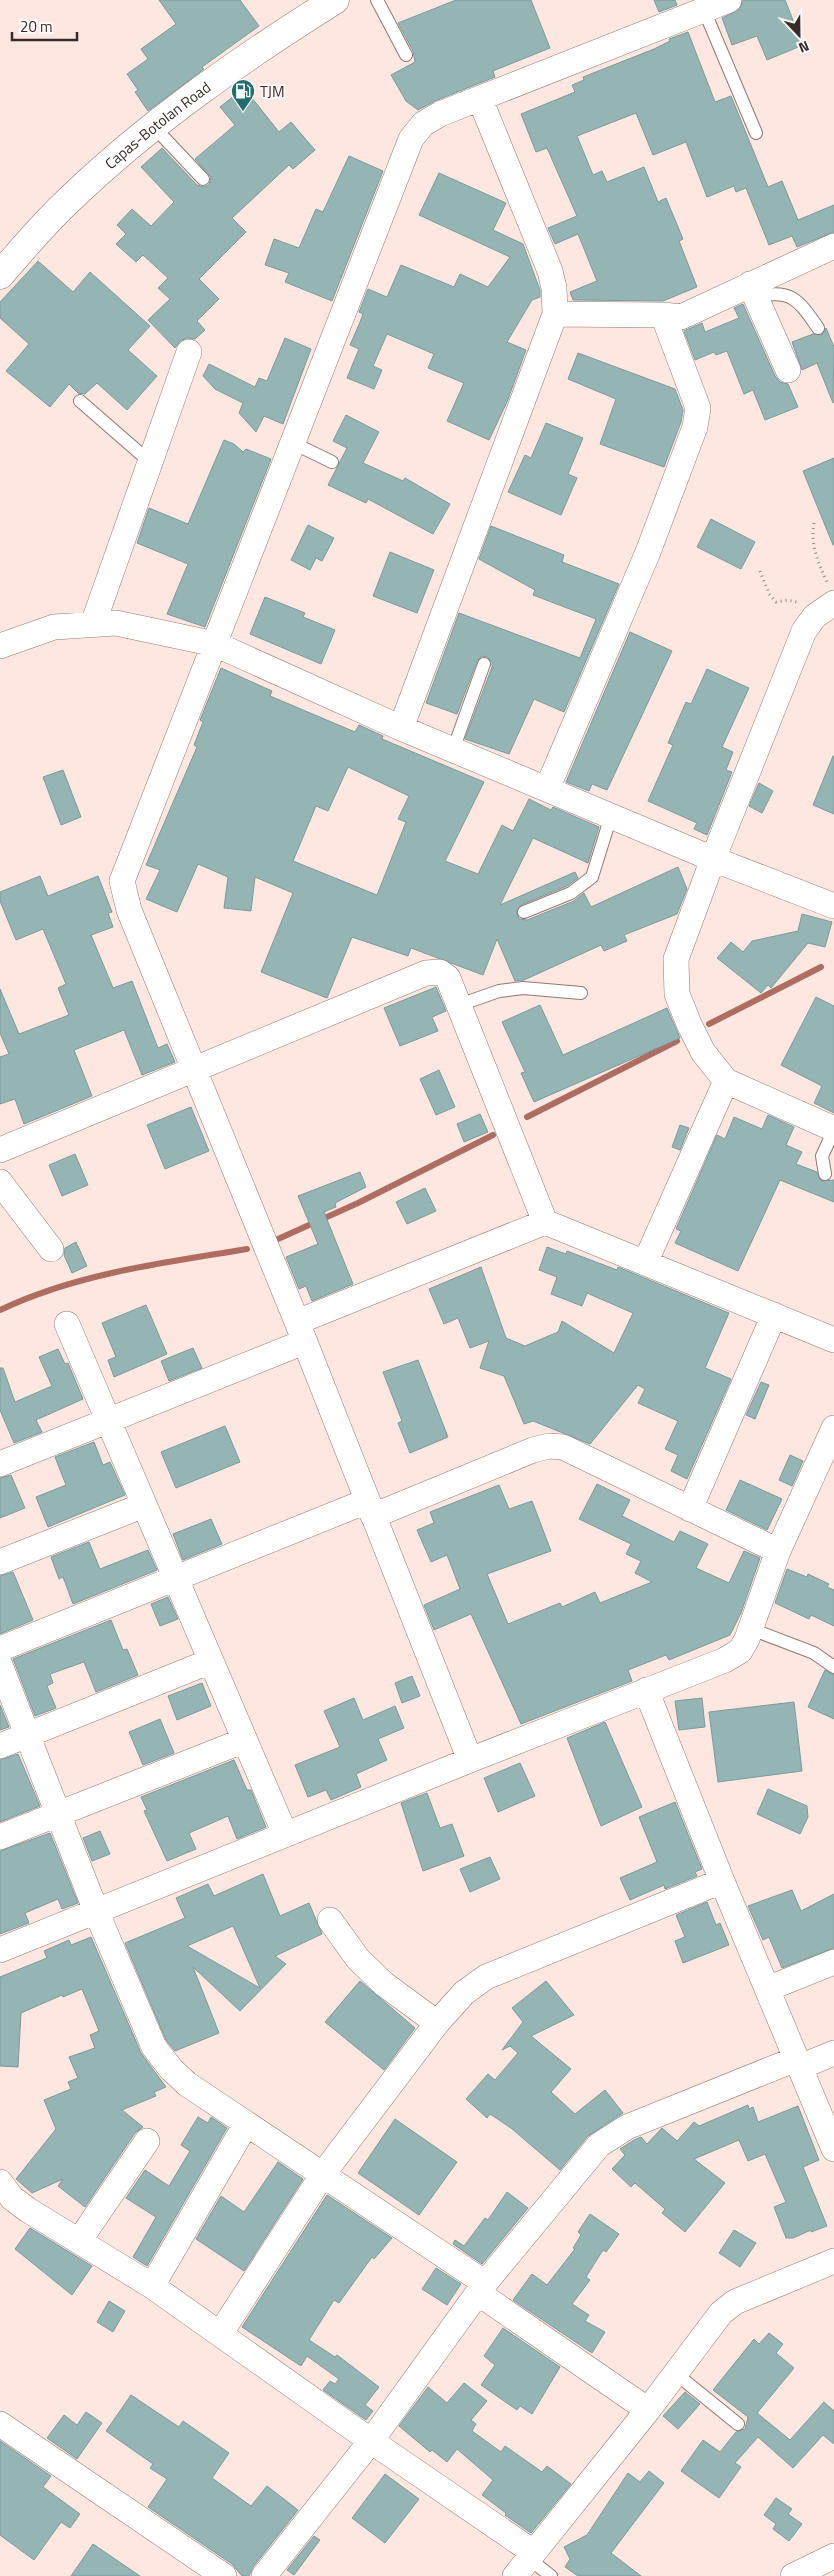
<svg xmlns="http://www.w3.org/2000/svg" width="834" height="2576" font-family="'Titillium Web',sans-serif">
  <rect width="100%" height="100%" fill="#fee6e1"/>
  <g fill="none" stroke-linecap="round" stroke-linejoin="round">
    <path stroke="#ad6e61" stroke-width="6" d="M709,1024l112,-57
      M527,1117l150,-76
      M278,1239l80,-36 135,-68
      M0,1310c78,-37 163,-47 247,-61"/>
  </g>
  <path fill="#95b4b4" stroke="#7c9a9a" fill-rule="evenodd" d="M159,0h81l19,26 -57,41 2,2 -56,42 -13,-19 3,-2 -11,-16 21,-15 -7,-10 35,-25z
    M456,0h75l19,48 -57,23 2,6 -60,24 -17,9 -12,-9 -15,-26 24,-13 -2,-11 -15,-28z
    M654,0h21l2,5 -18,7z
    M743,0h42l18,45 -36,15 -10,-24 -25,9 -10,-27 18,-9z
    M688,32l27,70 16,-6 37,91 14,-6 16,39 36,-15v27l-37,15 -5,-11 -23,9 -23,-57 -10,4 -2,-6 -27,11 -21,-55 -33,13 -17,-42 -59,23 16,39 9,-4 5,11 37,-15 14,35 8,-4 17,41 -4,2 18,46 -34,14 -90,-1 -3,-8 27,-11 -19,-47 -23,10 -7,-16 29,-12 -30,-68 -11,4 -15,-38 54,-22 -3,-7 12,-5 -1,-3 71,-28 16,-8 -1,-2z
    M244,88l35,44 12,-10 24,28 -22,19 -4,-4 -57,53 14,14 -47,47 20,20 -22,22 8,9 -10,9 -8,-1 -7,3 -5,7 -27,-28 22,-21 -12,-11 10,-10 -25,-23 -7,7 -20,-18 10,-10 -9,-9 15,-16 19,17 23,-24 -33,-35 21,-19 35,37 7,2 5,-2 2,-8 -16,-18 40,-34 -15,-18z
    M349,156l34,15 -51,130 -47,-19 4,-9 -24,-8 9,-26 25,9 17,-39 7,3z
    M439,173l67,30 -13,27 30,14 17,46v7l-8,3 -25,42 19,8 -19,52 -18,38 -42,-19 17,-38 -36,-15 6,-14 -47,-20 -14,32 9,4 -8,19 -27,-11 12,-29 -9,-4 10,-23 3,-8 -4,-2 9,-23 19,8 14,-32 53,22 6,-13 28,13 22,-30 -91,-42z
    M38,261l35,31 17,-20 60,54 -22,24 29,26 -30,34 -30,-27 -12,11 -7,-1 -9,-9 -19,23 -44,-36 23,-27 -29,-26v-16z
    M743,304l32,72 5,6 8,2 10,23 -33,13 -12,-30 -9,4 -17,-43 -11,4 -2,-3 -19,8 -11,-29 18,-8 3,9 34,-14 -5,-10z
    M826,328l8,19 -1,56 -16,-40 -15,7 -10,-28 21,-8 9,1z
    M285,338l26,11 -28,75 -19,-8 -8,16 -17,-19 4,-10 -28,-14 -12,-13 6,-12 46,23 4,-9 8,3z
    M578,353l97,36 8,21 -2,12 -17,45 -64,-23 16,-45 -48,-20z
    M346,415l33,17 -16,31 40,18 2,-3 45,26 -17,30 -65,-35 -2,4 -38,-18 19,-37 -14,-7z
    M546,423l37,15 -15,36 9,4 -16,37 -53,-23 17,-37 6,3z
    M224,440l10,4 9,8 3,-3 25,10 -66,168 -38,-13 21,-50 -51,-21 12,-35 39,16z
    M834,458v87h-1l-30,-74z
    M711,519l44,23 -14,27 -44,-22z
    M308,525l26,13 -12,23 -6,-3 -6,12 -19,-10z
    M491,526l73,29 -2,7 57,22 -55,128 -30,-13 -25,55 -44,-15 27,-72v-5l-5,-5 -5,-1 -5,5 -20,53 -31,-11 33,-90 121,45 16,-39 -63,-24 2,-5 -56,-31z
    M390,552l44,18 -17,43 -44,-17z
    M265,597l40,16 -2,4 32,13 -14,34 -71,-30z
    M630,632l42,19 -65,139 -15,-6 -3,7 -23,-9z
    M221,668l51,23 -2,5 85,36 4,-7 24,11 -1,3 102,43 -39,79 33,13 24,-49 11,6 16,-32 22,11 2,-3 46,20 -11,36 -55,-25 -33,67 75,-33 3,6 -11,8 -46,19 -5,6 3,8 8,1 47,-19 10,-8 7,14 87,-40 9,22 -10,25 -53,21 3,6 -23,10 -3,-6 -77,35 -9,1 -18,-42 -14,36 -72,-27 -3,8 -56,-19 -25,61 -66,-26 32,-79 -38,-16 -4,34 -27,-3 4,-31 -30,-13 -21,48 -31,-13 14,-29 -14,-5 51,-118 -3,-2 9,-23 -3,-2zM348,767l61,29 -11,23 8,3 -29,73 -84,-34 23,-55 12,5z
    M707,669l42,19 -27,59 11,5 -7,18 6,2 -25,63 -13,-6 3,-6 -49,-22 25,-56 -5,-2 18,-41 5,2z
    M833,756h1v58l-21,-9z
    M63,770l18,47 -20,8 -18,-48z
    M759,783l14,8 -11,22 -13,-7z
    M40,876l8,20 50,-20 14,36 -4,1 5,14 -22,8 22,53 19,-7 26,67 9,-4 8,18 -33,13 -18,-45 -50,20 18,46 -68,28 -9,-25 -15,5v-47l9,-3 -9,-21v-44l19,45 50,-19 -11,-27 8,-4 -23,-55 -27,11 -16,-39v-9z
    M802,914l30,8 -7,25 -17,-4 -37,45 -3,-3 -7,8 -44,-35 14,-16 12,10 9,-11 46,-10z
    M436,987l10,24 -14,6 6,14 -38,15 -16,-38z
    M816,997l18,9v107l-20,-10 8,-17 -41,-21z
    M540,1005l23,50 104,-47 13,30 -146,64 -13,-29 4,-1 -23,-50z
    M439,1070l16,37 -19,8 -16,-36z
    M191,1107l18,44 -44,18 -18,-44z
    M480,1114l8,18 -24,10 -7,-18z
    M768,1115l26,12 -8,18 16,7 -6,12 21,8 5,9 12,-1v22l-54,-22 -42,91 -63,-28 6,-12 -5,-2 41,-94 8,4 9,-22 28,12z
    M680,1125l9,3 -9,22 -8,-3z
    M75,1154l13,31 -26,11 -13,-31z
    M360,1172l6,15 -31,16 1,4 -12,5 29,72 -41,17 -6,-15 -7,3 -13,-32 32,-13 -20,-48z
    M425,1188l11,23 -29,13 -11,-22z
    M76,1242l11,24 -15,7 -8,-18 1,-7z
    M547,1247l19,7 1,-3 50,19 1,-3 111,46 -24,55 26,11 -44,100 -16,-8 7,-16 -13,-6 13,-28 -40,-18 7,-14 -7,-4 -48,59 -57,-23 -9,3 -20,-48 -24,-8 9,-27 -19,7 -12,-30 -14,6 -15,-35 52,-22 25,71 19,8 33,-14 4,-11 52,32 19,-40 -46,-20 -5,13 -31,-12 6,-17 -18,-7z
    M146,1305l21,49 -53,23 -6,-17 8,-3 -14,-34z
    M193,1348l9,20 -33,13 -8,-20z
    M58,1349l7,15 3,-1 15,36 -47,21 6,12 -28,11 -14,-33v-42h3l12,34 37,-16 -13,-29z
    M418,1360l30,77 -38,16 -12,-30 4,-2 -19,-49z
    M761,1382l8,3 -14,34 -9,-4z
    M225,1426l15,36 -64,26 -15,-36z
    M94,1442l9,23 7,-3 15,33 -77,32 -12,-30 30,-12 -11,-28z
    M790,1455l13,6 -11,25 -13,-6z
    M11,1475l14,33 -25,10v-40z
    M740,1480l42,19 -15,31 -41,-20z
    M597,1484l33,16 -8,16 52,26 6,-11 28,13 -12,24 33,15 15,-32 16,7 -19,55 -11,22 -61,25 -3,-5 -38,15 4,11 -111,43 -50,-110 -37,16 -10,-25 36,-16 -13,-34 -16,7 -14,-32 17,-7 -4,-11 69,-27 10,24 23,-8 19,50 -64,23 21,50 52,-21 2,4 33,-15 5,11 52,-21 -17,-9 6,-12 -15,-7 5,-10 -52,-25z
    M211,1519l11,25 -39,16 -10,-26z
    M89,1542l11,27 48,-19 9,20 -84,34 -10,-27 -4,2 -8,-22z
    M787,1569l20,8 1,-3 21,10 -2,3 7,3v36l-23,-11 -2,4 -34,-16z
    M13,1572l20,48 -33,14v-58z
    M168,1597l10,22 -18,7 -9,-22z
    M111,1620l12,30 4,-1 11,26 -42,17 -12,-30 -34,12 3,9 -6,3 9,22 -21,8 -22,-57z
    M825,1670l9,5v44l-26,-12z
    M412,1676l8,20 -18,7 -7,-20z
    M202,1683l9,23 -34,14 -9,-24z
    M354,1698l9,22 32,-14 9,22 -26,11 9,21 -31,14 5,13 -30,13 -5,-10 -18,7 -13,-32 45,-18 -16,-36z
    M702,1698l3,29 -26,3 -4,-29z
    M794,1702l8,69 -84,11 -9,-70z
    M0,1705l9,22 -9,3z
    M160,1719l14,34 -31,12 -14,-33z
    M605,1722l37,85 -41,19 -34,-88z
    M18,1754l22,52 -40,16v-62z
    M234,1760l13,30h4l15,37 -29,12 -9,-23 -39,17 7,16 -29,12 -23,-50 3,-1 -6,-13z
    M520,1763l15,33 -37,16 -14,-34z
    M768,1789l39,17 1,11 -8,17 -43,-20z
    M427,1793l13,35 12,-4 12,32 -41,15 -22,-68z
    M675,1802l27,67 -7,3 2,4 -32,13 -1,-4 -34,15 -10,-22 37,-16 -18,-45z
    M100,1831l10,23 -18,7 -9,-23z
    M50,1833l28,70 -16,6 -4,-10 -33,14 4,10 -29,11v-83z
    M490,1857l10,22 -30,13 -10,-23z
    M263,1874l17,42 29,-13 13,31 -47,22 11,8 -46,47 -47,-44 26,66 -44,18 -9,-11 -41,-97 60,-25 -9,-20 32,-14 6,12zM233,1926l27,62 -73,-42z
    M792,1890l9,21 33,-17v54l-52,20 -13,-31 -6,3 -15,-34z
    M707,1902l9,23 4,-2 9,22 -46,18 -8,-22 10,-4 -9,-22z
    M91,1937l50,116 25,34 -12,5 2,4 -34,14 21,17 -8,6 -50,74 -27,-21 5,-7 -31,14 -16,-14 40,-50 -12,-29 27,-11 -3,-7 10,-4 -9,-21 26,-9 -5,-13 9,-4 -17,-42 -19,8 -1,-2 -41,18 -3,54 -18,-1v-89l47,-19 -3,-7 25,-11 2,5z
    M360,1981l55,47 -31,42 -59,-48z
    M546,1981l28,34 -43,21 40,33 -20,23 24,22 30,-24 18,23 -35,23 -28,34 -49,-42 -21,-14 -3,4 -21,-19 22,-25 7,6 23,-27 -8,-7 -8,4 21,-28 -11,-14z
    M748,2105l1,4 4,-2 5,15 40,-16 21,54 -16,7 24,59 -16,6v-2l-18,8h-7l-12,-31 12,-5 -21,-48 -17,7 -9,-21 -45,19 31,24 -40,49 -23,-19 3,-4 -30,-26 -4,4 -19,-18 13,-14 -5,-6 14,-9 7,-3 6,7 15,-16 15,13 17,-19 5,4z
    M198,2117l10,6 3,-6 16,11 -80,138 -14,-9 23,-40 -30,-19 19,-28 24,16 21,-35 -9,-6z
    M395,2119l62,43 -38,53 -61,-42z
    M278,2162l25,17 -59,92 -48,-32 25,-43 23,16z
    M507,2192l21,16 -46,56 -29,-20 2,-4 9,6 21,-28 3,2z
    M327,2195l65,43 -18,21 -2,-2 -33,46 -5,-3 -25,40 26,17 2,-2 42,32 -14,18 8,6 -7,9 -43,-30 7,-9 5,3 4,-5 -32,-23 -6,10 -59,-39z
    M590,2214l29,20 -13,18 -3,-2 -17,27 4,3 -18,24 17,11 -4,6 20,11 -13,21 -79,-53 19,-26 15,11 28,-36 -2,-1 8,-13 -3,-3z
    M30,2228l62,38 -20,29 -57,-46z
    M734,2230l22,13 -16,24 -21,-14z
    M436,2268l25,16 -14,21 -25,-16z
    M109,2301l16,10 -12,21 -16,-10z
    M503,2328l57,39 -28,47 -12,-8 -3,4 -36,-25 14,-20 -11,-9z
    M769,2333l14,11 -7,9 18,15 -37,45 33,27 34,-38 10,9v33l-11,-9 -30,33 -35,-31 -23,26 6,4 -22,31 -38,-27 22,-31 17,12 16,-20 9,-3 3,-12 -35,-27 41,-51 5,5z
    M464,2383l23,18 -16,19 5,4 -4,7 29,21 4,-6 37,26 5,-6 24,18 -40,49 -26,-18 1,-2 -24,-18 11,-15 -36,-31 -10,13 -15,-12 -2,2 -31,-26 29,-39 19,16z
    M685,2392l15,12 -22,25 -15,-13z
    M131,2395l48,32 4,-6 46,32 -17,25 39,28 16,-20 31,24 -45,57 -4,9h-7l-10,-12 -84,-57 19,-28 -17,-11 3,-4 -47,-33z
    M86,2412l16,11 -25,36 -30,-21 17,-23 13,10z
    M0,2441l51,35 -8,11 37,27 -10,14 -9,-6 -27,38 -34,-25z
    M649,2471l15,12 -53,70 30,23h-63l-13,-9 5,-8 -6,-12 23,-12 41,-62 12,9z
    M385,2474l34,25 -34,44 -33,-25z
    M776,2498l16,11 -4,5 14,10 -13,17 -16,-12 3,-5 -12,-9z
    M314,2536l6,4 -26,35 -7,-5z
    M93,2544l47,32h-69z"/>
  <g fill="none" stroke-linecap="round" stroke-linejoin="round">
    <g stroke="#927872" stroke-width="14">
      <path id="lane" d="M377,0l29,55
        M704,10l52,123
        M154,127l49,52
        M756,297c36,-9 43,4 62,31
        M80,401l70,61
        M293,443l39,19
        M453,750l31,-86
        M524,912l47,-19 21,-16 19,-61
        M459,1005l40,-14 24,-3 58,5
        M825,1174l-3,-18 12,-26
        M751,1629l63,24 20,14
        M675,2373l63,51
        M528,2558l23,18"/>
    </g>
    <g stroke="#927872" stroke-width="26">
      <path id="street" d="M750,284l38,86
        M555,314l108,1 18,2 153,-71
        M834,603l-19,13 -11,15 -91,228 -37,100 1,35 12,30 14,28 23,29 108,48
        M93,624l96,-272
        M0,646l54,-19 62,-4 99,21 186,84 312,131 121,47
        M401,728l154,-414 -1,-26 -4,-17 -70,-172
        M547,789l101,-237 47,-125 3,-19 -35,-93
        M0,1150l426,-177 14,-1 8,6 97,244 -248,100
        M0,1182l51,67
        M545,1222l289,118
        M645,1263l81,-182
        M67,1324l218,510
        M0,1464l304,-122
        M690,1509l84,-194
        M373,1516l160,-66 16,-4 14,1 215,104
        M0,1562l144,-57
        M0,1649l367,-148
        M0,1665l96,246 58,136 17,22 16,15 298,199
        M646,1690l76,191 112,268
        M0,1746l211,-85
        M470,1760l-173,-438 -168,-412 -7,-29 289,-742 12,-15 17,-10 289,-114
        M0,1837l245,-97
        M330,1920l28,39 26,25 53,39
        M0,1950l470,-190 255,-100 15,-9 7,-12 31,-88 56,-123
        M767,1989l67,-27
        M800,2067l34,-14
        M0,2182l12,16 16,12 124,76 219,155 162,111
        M79,2241l68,-100
        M152,2286l94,-162
        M478,2293l170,117
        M220,2334l103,-160 114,-151 27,-30 22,-16 236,-96
        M0,2424l224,152
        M264,2576l107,-135 114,-158 114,-138 28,-18 169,-68
        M515,2576l133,-166 73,-97 14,-11 99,-41
        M793,2576l41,-20"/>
    </g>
    <g stroke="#927872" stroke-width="29">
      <g id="primary">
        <path id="s1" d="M0,275c22,-25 44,-52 69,-75 80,-77 172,-141 266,-200"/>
      </g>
    </g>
    <path stroke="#9b8986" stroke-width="3" stroke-dasharray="1 4" stroke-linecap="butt" d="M814,523c-4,22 4,39 13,59
      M760,571l9,23 7,8 11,-2 10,2"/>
    <use href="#lane" stroke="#fff" stroke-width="12"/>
    <use href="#street" stroke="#fff" stroke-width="25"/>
    <use href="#primary" stroke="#fff" stroke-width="28"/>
  </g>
  <defs>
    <g id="fuel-pin" transform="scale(1.25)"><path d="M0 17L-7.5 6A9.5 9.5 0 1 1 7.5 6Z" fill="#226d6e" stroke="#fef8f6"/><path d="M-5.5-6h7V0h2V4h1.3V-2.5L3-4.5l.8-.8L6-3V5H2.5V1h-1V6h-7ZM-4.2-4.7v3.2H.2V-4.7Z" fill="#fff"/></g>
  </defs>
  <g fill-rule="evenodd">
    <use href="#fuel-pin" x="243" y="91"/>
  </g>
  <g text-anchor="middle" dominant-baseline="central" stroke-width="4" stroke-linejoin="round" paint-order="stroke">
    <g font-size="15" fill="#362b29" stroke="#fef8f6" text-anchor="start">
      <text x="260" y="91">TJM</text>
    </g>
    <g font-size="15" fill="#362b29" stroke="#fef8f6">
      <text stroke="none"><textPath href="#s1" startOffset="218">Capas-Botolan Road</textPath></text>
    </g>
  </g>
  <g transform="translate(799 35) rotate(158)" stroke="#fef8f6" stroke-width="4" paint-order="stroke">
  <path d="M0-4L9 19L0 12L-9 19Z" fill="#362b29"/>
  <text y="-8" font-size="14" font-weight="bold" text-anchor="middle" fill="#362b29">N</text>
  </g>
  <path d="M12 32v8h65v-8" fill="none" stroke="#362b29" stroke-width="2.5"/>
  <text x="20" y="32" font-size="15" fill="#362b29" stroke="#fef8f6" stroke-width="4" paint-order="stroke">20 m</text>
</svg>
